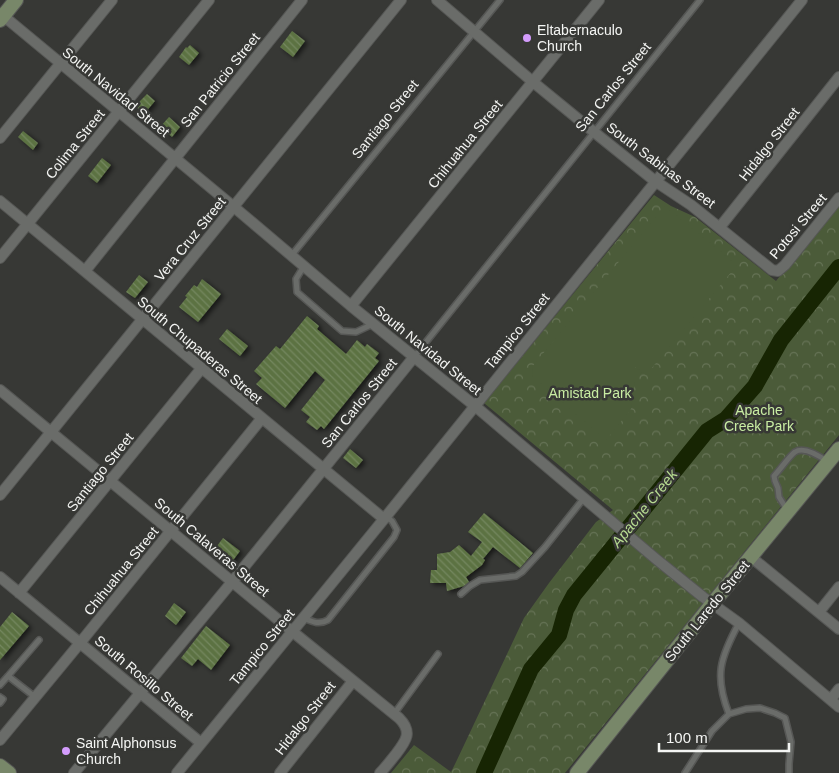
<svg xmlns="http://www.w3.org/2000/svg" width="839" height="773" font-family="Helvetica,sans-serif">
  <defs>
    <pattern id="forest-crowns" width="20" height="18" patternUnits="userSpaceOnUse" patternTransform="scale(1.25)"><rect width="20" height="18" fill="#4b5b39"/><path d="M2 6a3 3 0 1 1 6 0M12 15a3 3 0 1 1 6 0" fill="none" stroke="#667356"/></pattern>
    <pattern id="building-back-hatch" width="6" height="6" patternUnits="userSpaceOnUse" patternTransform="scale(1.25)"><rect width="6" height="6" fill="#5c7243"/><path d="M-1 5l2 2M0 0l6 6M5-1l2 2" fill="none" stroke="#74875f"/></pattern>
    <filter id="shadow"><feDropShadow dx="3" dy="2" stdDeviation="2.5" flood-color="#0009"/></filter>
  </defs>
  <rect width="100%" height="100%" fill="#373835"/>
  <path fill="url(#forest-crowns)" d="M654,195l17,11 24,11 81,64 63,-78v232l-274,338h-174l23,-28 37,27 5,-10 68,-144 25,-35 47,-61 17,-12 -129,-107z"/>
  <path fill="#4b5b39" d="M665,206l72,59 -91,110 -11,-8v15l-4,27 -25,31 -73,-63 -1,-10z"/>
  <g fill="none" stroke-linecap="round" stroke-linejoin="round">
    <path stroke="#172503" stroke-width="16" d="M484,773l47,-104 28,-34 7,-25 8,-15 133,-164 19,-12 29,-33 26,-46 58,-73"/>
  </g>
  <path fill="url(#building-back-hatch)" filter="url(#shadow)" d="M292,31l13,10 -12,16 -13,-10z
    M190,45l9,8 -10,12 -10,-8 7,-10 1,1z
    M147,94l8,7 -11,13 -9,-8z
    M169,117l11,10 -8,10 -12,-10z
    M23,131l15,12 -5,7 -15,-13z
    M102,158l9,7 -14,18 -9,-7z
    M139,275l9,7 -13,16 -9,-6z
    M202,279l19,15 -23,28 -19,-15 8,-10 -2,-1 9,-11 3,2z
    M307,316l12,10 -2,3 29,25 11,-14 8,7 2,-3 12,9 -4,5 4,3 -55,68 -3,-3 -4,4 -11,-8 4,-5 -9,-7 24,-30 -10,-9 -30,37 -29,-24 6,-6 -8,-7 22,-25 4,3z
    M227,329l21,17 -8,10 -21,-17z
    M350,449l13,11 -7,8 -13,-10z
    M484,513l49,40 -13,15 -27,-21 -10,12 2,1 -3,5 -16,12 3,5 -5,4 -17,5 -1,-8h-16l1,-13h6v-16l13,-2 9,-7 12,11 11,-14 -14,-10z
    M223,538l17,13 -9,12 -17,-13z
    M174,603l12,9 -10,13 -11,-9z
    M12,612l17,14 -29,34v-33z
    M206,626l24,19 -19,25 -13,-11 -6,7 -11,-8z"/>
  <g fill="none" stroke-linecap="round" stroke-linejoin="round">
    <g stroke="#565755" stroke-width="8">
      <path id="service" d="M291,256l209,-256
        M304,266l-8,13 1,13 45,39 14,1 17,-8
        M414,357l286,-357
        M788,511l-9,-14 -1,-9 -3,-7 -1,-5c5,-5 17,-22 21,-24 9,-6 26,5 33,10
        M461,594l9,-8 10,-6 36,-4 6,-4 23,-25 39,-49
        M304,618c9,4 15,7 24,2l66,-83 3,-7 -5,-9 -6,-4
        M8,676l31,-36
        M0,685l8,-9 27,21
        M0,697l3,2 -3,4
        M394,714l44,-60
        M729,714c-15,-38 -9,-56 10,-91
        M685,773l27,-42 17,-17 17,-5 14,-1 15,5 10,5 6,24 -2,22v9"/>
    </g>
    <g stroke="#565755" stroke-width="12">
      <path id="minor" d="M437,0l96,82 61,50 61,49 36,24 81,65 6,1 7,-6 54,-67
        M0,13l234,194 117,99 124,100 181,153 47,38 36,26 100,84
        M0,138l112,-138
        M0,201l384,318
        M720,227l119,-150
        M0,258l209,-258
        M85,271l217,-271
        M351,306l248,-306
        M0,390l293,242 106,86c14,14 7,23 -3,36 -5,6 -10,13 -16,19
        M0,495l401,-495
        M751,557l88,72
        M0,577l201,166
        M19,593l182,-224
        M819,612l20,-25
        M831,699l8,-10
        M0,740l80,-97 182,-225
        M74,773l158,-191 182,-225
        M177,773l207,-254 418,-519
        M280,773l73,-92"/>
    </g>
    <g stroke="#565755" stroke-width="16">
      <path id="secondary" d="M0,20l16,-20
        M0,766l9,7
        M577,773l135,-169 127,-155"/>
    </g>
    <use href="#service" stroke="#6a6c69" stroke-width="5"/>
    <use href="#minor" stroke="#6a6c69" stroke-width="10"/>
    <use href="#secondary" stroke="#788769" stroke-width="14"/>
  </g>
  <g fill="#d39cfc" stroke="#373835" stroke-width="2">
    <circle cx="527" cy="38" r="5"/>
    <circle cx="66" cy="751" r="5"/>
  </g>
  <g text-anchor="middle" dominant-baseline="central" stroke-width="5" stroke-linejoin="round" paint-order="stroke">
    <g font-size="14" fill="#f4f5f3" stroke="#373835" text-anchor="start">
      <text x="537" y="30">Eltabernaculo<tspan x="537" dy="16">Church</tspan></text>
      <text x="76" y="743">Saint Alphonsus<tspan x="76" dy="16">Church</tspan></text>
    </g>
    <g font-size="14" fill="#f4f5f3" stroke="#373835">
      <text transform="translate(220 80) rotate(-51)">San Patricio Street</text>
      <text transform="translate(613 87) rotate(-51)">San Carlos Street</text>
      <text transform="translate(116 92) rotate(39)">South Navidad Street</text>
      <text transform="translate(385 119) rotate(-51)">Santiago Street</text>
      <text transform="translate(75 144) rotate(-51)">Colima Street</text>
      <text transform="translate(465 144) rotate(-51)">Chihuahua Street</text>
      <text transform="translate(769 144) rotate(-52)">Hidalgo Street</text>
      <text transform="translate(661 165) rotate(37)">South Sabinas Street</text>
      <text transform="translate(798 226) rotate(-50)">Potosi Street</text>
      <text transform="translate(190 239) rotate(-51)">Vera Cruz Street</text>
      <text transform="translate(517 331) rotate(-51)">Tampico Street</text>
      <text transform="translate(200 350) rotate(40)">South Chupaderas Street</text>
      <text transform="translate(428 350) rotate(39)">South Navidad Street</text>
      <text transform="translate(359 403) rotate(-51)">San Carlos Street</text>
      <text transform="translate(100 472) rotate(-51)">Santiago Street</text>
      <text transform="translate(212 547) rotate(40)">South Calaveras Street</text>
      <text transform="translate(121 571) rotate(-51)">Chihuahua Street</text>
      <text transform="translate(707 611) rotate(-51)">South Laredo Street</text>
      <text transform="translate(262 647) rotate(-51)">Tampico Street</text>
      <text transform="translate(144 678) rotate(40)">South Rosillo Street</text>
      <text transform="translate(305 718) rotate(-52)">Hidalgo Street</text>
    </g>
    <g font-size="14" fill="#c9eda3" stroke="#373835">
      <text x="590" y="393">Amistad Park</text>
      <text x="759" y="410">Apache<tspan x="759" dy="16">Creek Park</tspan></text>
    </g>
    <g font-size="15" font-style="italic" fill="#b7db91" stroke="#373835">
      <text transform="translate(644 508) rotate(-51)">Apache Creek</text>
    </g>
  </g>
  <path d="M659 743v8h130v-8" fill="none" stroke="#f4f5f3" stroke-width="2.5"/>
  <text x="666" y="743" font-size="15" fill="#f4f5f3" stroke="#373835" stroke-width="4" paint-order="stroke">100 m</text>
</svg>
